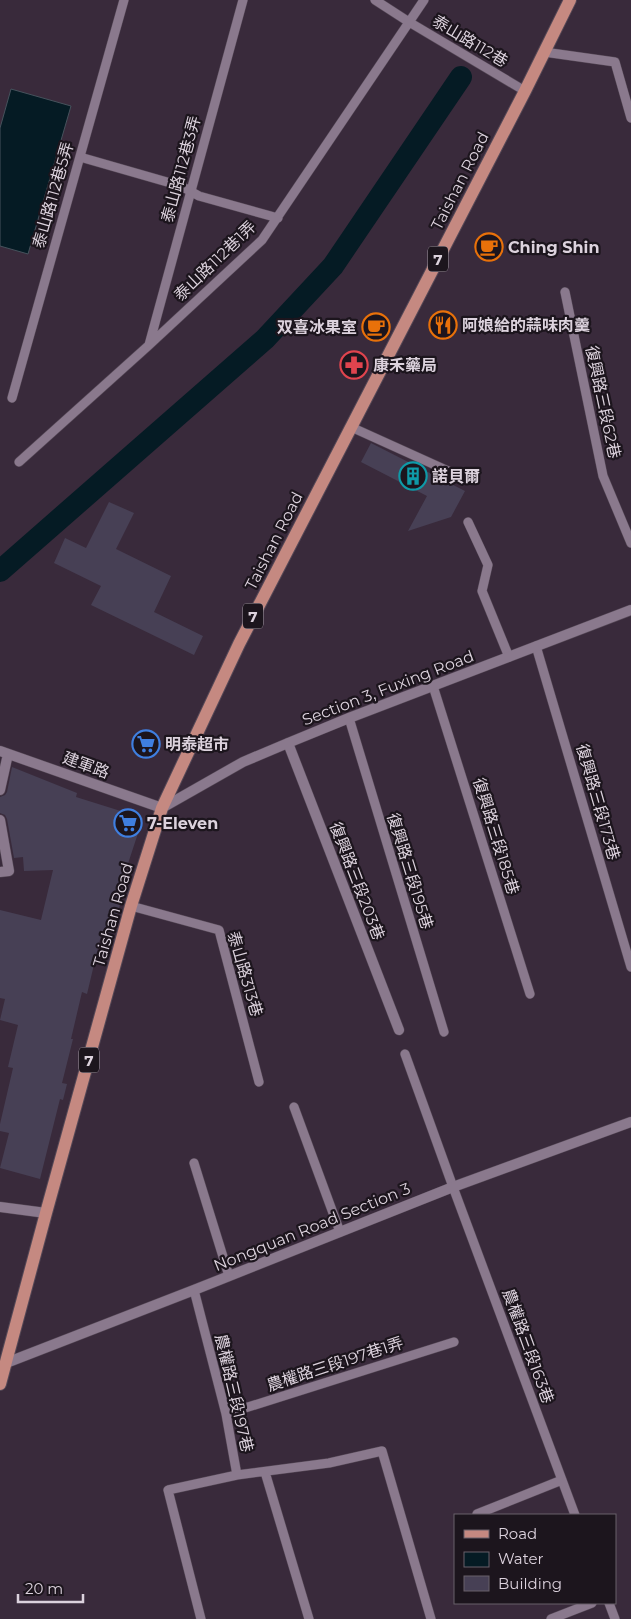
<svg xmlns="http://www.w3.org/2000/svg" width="631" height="1619" font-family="Montserrat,'Noto Sans TC',sans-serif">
  <rect width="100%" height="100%" fill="#392a3b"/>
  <path fill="#051b24" stroke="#46525c" d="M11,89l60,17 -43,148 -28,-8v-118z"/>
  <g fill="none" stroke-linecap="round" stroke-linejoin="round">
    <path stroke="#051b24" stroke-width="22" d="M0,571l265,-232 68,-73 128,-189"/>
  </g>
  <path fill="#474055" d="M371,443l94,48 -14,26 -43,14 19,-35 -66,-34z
    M109,502l25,11 -18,36 55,27 -17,36 49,24 -9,19 -103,-50 10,-19 -47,-23 11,-25 21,10z
    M12,767l65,26 -1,4 67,21 -24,73 4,1 -10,41 -11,-2 -15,63 -5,-2 -11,47h2l-11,44 5,1 -4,16 -3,-1 -20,80 -40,-11 9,-35 -9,-2v-7l13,-56 -5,-1 10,-42 -18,-5 5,-21 -5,-1v-88l41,10 12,-50 -29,1 -1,-14 -9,1 -7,-39 -2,-4 -5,-2v-16l5,-2 2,-3z"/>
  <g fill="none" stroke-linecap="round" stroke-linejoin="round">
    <g stroke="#554856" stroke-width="10">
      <path id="service" d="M375,0l34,22 116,69
        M544,52l71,10 16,56
        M80,157l101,29 18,10 79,22
        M565,292l38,184 28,67
        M149,345l94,-345
        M12,398l112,-398
        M351,427l115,52
        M19,462l129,-116 114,-106 162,-240
        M468,522l20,43 -6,26 27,66
        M536,646l95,321
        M433,686l97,308
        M349,718l95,314
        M131,906l88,24 40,152
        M405,1054l48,133 122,328
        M294,1107l46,125
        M194,1163l35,113
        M194,1290l32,124 11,61 92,-12 53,-12 49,168
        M226,1414l228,-72
        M265,1472l44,147
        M477,1514l85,-34
        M609,1603l6,16
        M201,1619l-33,-129 69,-15
        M551,1619l41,-16"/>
    </g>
    <g stroke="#554856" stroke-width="11">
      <path id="minor" d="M288,743l111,287
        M0,751l162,57 81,-46 45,-19 61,-25 282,-108
        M0,790l8,-36
        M0,820l9,51 -9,1
        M0,1207l46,6
        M6,1363l188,-73 259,-103 178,-65"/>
    </g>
    <g stroke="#554856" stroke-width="14">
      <path id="primary" d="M0,1384l46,-171 85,-307 31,-98 77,-164 286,-553 45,-91"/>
    </g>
    <use href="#service" stroke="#8a798d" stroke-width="9"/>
    <use href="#minor" stroke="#8a798d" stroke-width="10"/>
    <use href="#primary" stroke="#c58981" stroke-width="12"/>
  </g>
  <defs>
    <g id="cafe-ring" transform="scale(1.4375)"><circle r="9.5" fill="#1c151d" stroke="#e8710a" stroke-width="1.5"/><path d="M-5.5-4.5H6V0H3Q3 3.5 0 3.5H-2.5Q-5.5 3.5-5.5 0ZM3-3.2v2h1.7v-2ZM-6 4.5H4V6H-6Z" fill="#e8710a"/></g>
    <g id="restaurant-ring" transform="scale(1.4375)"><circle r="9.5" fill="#1c151d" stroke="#e8710a" stroke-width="1.5"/><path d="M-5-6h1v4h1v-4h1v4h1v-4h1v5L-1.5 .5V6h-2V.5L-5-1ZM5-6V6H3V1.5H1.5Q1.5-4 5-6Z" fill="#e8710a"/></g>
    <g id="pharmacy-ring" transform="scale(1.4375)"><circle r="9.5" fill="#1c151d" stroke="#e0444e" stroke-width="1.5"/><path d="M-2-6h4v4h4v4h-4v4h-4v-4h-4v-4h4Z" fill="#e0444e"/></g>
    <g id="building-ring" transform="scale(1.4375)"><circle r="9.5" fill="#1c151d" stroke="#0f9aa8" stroke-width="1.5"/><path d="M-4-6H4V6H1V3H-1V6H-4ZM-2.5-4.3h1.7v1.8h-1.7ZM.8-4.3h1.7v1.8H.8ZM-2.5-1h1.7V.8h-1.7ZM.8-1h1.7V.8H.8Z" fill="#0f9aa8"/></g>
    <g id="supermarket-ring" transform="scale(1.4375)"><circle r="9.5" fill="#1c151d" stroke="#3f7fe0" stroke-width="1.5"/><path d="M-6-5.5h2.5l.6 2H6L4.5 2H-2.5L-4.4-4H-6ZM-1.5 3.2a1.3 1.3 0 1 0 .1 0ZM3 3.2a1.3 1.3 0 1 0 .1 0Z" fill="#3f7fe0"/></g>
  </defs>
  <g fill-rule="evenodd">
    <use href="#cafe-ring" x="489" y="247"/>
    <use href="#restaurant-ring" x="443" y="325"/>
    <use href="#cafe-ring" x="376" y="327"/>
    <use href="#pharmacy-ring" x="354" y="365"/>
    <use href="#building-ring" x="413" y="476"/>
    <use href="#supermarket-ring" x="146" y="744"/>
    <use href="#supermarket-ring" x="128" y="823"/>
  </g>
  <g text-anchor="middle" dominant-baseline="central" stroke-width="4.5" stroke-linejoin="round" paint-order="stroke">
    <g fill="#1c151d" stroke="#a299a3" stroke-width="1">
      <rect x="428" y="246.5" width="20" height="25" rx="4"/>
      <rect x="243" y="603.5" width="20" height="25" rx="4"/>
      <rect x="79" y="1047.5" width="20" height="25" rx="4"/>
    </g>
    <g font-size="15" font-weight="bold" fill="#dcd2dd">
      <text x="438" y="259">7</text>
      <text x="253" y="616">7</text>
      <text x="89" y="1060">7</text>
    </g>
    <g font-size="16" fill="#dcd2dd" stroke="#1c151d">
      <text transform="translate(470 41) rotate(31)">泰山路112巷</text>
      <text transform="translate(181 169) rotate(-75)">泰山路112巷3弄</text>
      <text transform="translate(460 181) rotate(-63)">Taishan Road</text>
      <text transform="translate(53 195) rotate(-74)">泰山路112巷5弄</text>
      <text transform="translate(215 261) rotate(-44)">泰山路112巷1弄</text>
      <text transform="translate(603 402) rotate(78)">復興路三段62巷</text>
      <text transform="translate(274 541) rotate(-63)">Taishan Road</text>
      <text transform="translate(388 688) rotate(-21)">Section 3, Fuxing Road</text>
      <text transform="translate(86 765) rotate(20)">建軍路</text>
      <text transform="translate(598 802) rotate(74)">復興路三段173巷</text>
      <text transform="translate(496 836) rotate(73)">復興路三段185巷</text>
      <text transform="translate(410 871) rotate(73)">復興路三段195巷</text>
      <text transform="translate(357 881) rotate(69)">復興路三段203巷</text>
      <text transform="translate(113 915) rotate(-74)">Taishan Road</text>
      <text transform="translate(245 974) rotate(74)">泰山路313巷</text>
      <text transform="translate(312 1227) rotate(-22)">Nongquan Road Section 3</text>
      <text transform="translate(528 1346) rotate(70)">農權路三段163巷</text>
      <text transform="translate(335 1364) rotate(-18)">農權路三段197巷1弄</text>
      <text transform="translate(234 1393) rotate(77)">農權路三段197巷</text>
    </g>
    <g font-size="16" font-weight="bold" fill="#dcd2dd" stroke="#1c151d" text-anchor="start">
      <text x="508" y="247">Ching Shin</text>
      <text x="462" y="325">阿娘給的蒜味肉羹</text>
      <text x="357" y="327" text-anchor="end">双喜冰果室</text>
      <text x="373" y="365">康禾藥局</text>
      <text x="432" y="476">諾貝爾</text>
      <text x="165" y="744">明泰超市</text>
      <text x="147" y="823">7-Eleven</text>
    </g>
  </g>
  <rect x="454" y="1514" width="162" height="90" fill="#1c151d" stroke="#69616a"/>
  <rect x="464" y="1530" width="25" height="8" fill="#c58981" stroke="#69616a"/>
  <text x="498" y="1539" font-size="15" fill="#dcd2dd">Road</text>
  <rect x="464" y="1552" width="25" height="15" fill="#051b24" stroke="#69616a"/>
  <text x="498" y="1564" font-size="15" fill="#dcd2dd">Water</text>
  <rect x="464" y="1576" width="25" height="15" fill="#474055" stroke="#69616a"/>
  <text x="498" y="1589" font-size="15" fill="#dcd2dd">Building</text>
  <path d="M18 1594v8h65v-8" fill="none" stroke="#dcd2dd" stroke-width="2.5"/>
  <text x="25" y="1594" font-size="15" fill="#dcd2dd" stroke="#1c151d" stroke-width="4" paint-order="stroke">20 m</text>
</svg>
